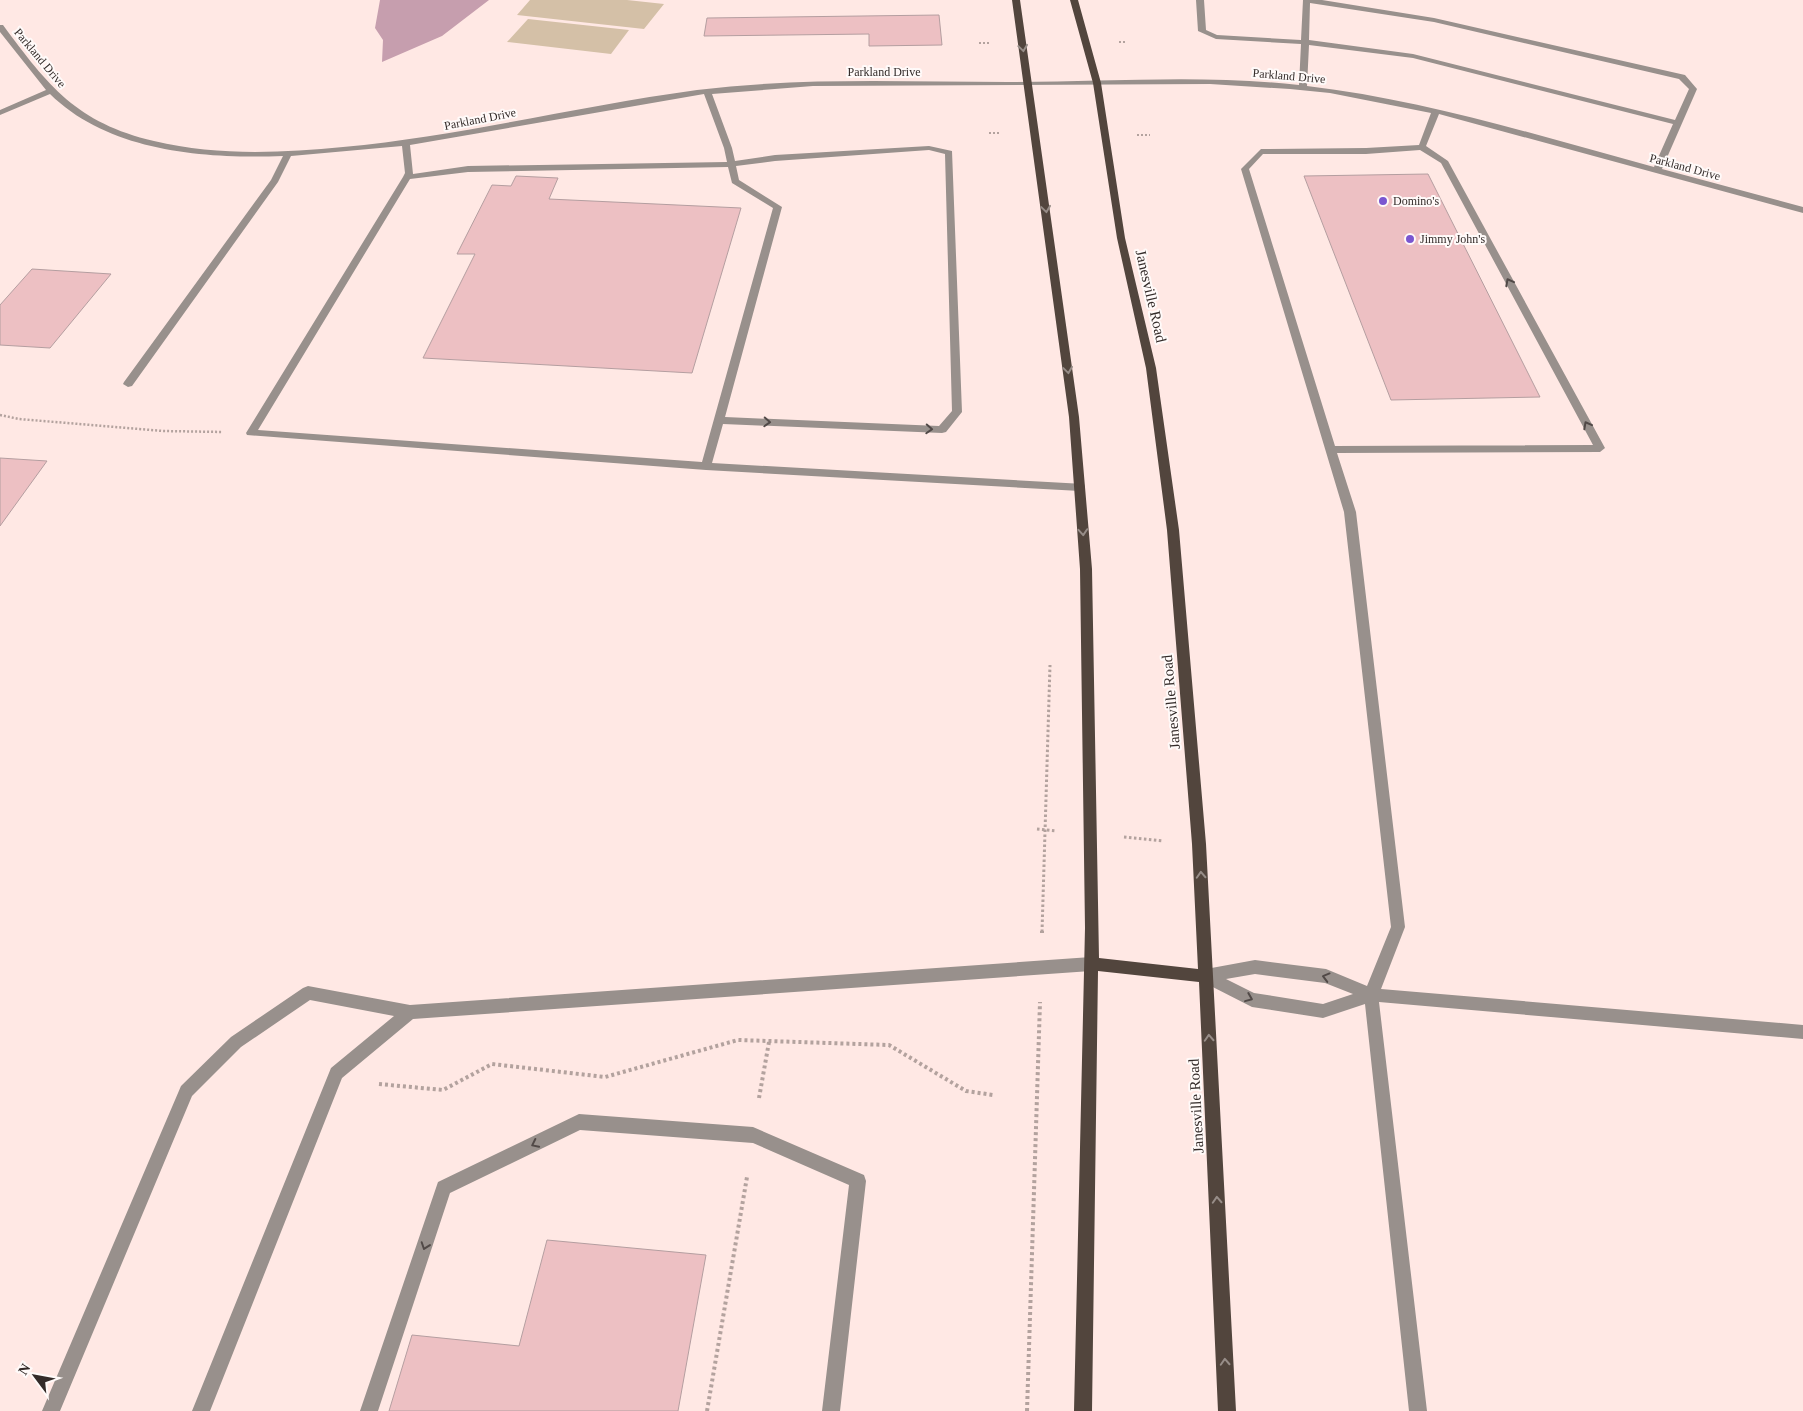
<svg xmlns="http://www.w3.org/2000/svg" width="1803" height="1411" font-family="Georgia,serif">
  <rect width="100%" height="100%" fill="#ffe8e4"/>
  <path fill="#d4c0a7" d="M530,0h97l37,4 -20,25 -127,-14z
    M528,19l101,11 -18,24 -104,-12z"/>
  <path fill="#c69eae" d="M380,0h109l-47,36 -60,26 1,-22 -8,-12z"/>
  <path fill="#edc0c3" stroke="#b49ea0" d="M939,15l3,30 -73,1v-12l-165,2 3,-18z
    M1428,174l112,223 -149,3 -87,-224z
    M516,176l42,2 -9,21 192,9 -49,165 -269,-15 52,-104h-18l35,-69 19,1z
    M32,269l79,5 -61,74 -50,-3v-40z
    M0,458l47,3 -47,65z
    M547,1240l159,15 -28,156h-289l23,-76 107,11z"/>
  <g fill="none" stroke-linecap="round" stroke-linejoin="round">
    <path stroke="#b3a29e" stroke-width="2" stroke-dasharray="2 2" stroke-linecap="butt" d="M1119,42h7
      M979,43h11
      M989,133h12
      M1137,135h13"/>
    <path stroke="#b3a29e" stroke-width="2.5" stroke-dasharray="2 2" stroke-linecap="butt" d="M0,415l19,4 144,12 60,1"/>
    <path stroke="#b3a29e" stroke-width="3" stroke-dasharray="2.5 2.5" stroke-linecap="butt" d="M1037,829l19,2
      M1124,837l39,4
      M1042,932l8,-267"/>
    <path stroke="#b3a29e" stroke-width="4" stroke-dasharray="3 3" stroke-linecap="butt" d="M1042,933v-2
      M379,1084l64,6 49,-26 113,13 133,-37 151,5 77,46 27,4
      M759,1098l10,-56
      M707,1411l40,-234
      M1027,1411l13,-409"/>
    <path fill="#98908c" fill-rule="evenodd" d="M1196,0h8l2,30 11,5 84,5 2,-40h19l112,18 251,57 12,14 -35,80 141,38v6l-364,-99 -13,32 22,15 157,287 -5,4 -263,1 19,59 49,415 -24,62 422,36v14l-424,-37 48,409h-18l-44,-407 -42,14 -71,-11 -51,-26 -2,-5 2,-5 5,-2 49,-9 71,9 41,17 24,-59 -47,-415 -103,-343 20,-20 105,-1 53,-3 12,-32 -101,-20 -40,-4 -80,-5 -397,2 -101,8 20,54 3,13 40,-6 154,-9 23,5 10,261 -16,20 -4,1 -219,-9 -11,39 372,21 1,3 -1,3 -4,1 -374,-21 -459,-35 -1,-2 157,-256 2,-4 -3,-27 -111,10 -13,26 -146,204 -4,1 -5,-3 1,-2 147,-202 12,-24c-78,3 -174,-4 -233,-62l-50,21v-5l46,-20 -46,-58v-7h3c45,61 74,98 151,116 62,15 126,12 189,6 119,-11 235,-41 354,-57 104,-13 207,-8 311,-8 97,0 195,-8 291,3l2,-41 -85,-5 -18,-8zM1310,3l124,19 245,57 10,10 -14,31 -262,-66 -104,-14zM1309,45l104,13 260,66 -19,43c-114,-31 -229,-67 -347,-81zM704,94l20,54 3,14 -259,4 -55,8 -3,-29zM929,150l16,4 7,257 -13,15 -214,-9 57,-210 -43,-27 -3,-14 39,-5zM1420,150l21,13 152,282 -258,1 -86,-277 14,-15h103zM728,167l4,16 41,25 -71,254 -444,-32 152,-251 58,-7zM1255,974l70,9 28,11 -30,10 -69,-11 -28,-14z
      M1091,957l5,2 2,5 -2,5 -5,2 -678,48 -71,59 -132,333h-18l139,-343 63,-52 -84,-16 -69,47 -49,49 -132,315h-18l139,-325 50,-49 72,-49 5,-2 102,19z
      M579,1114l174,13 111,48 2,6 -26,230h-18l27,-226 -96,-42 -173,-13 -130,63 -72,218h-18l78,-229z"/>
    <path fill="#52453d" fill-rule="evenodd" d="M1012,0h8l59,417 13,152 7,389 99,11 -6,-125 -25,-314 -21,-162 -29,-130 -24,-155 -23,-83h8l23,83 24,155 31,130 23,162 27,314 30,567h-18l-19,-429 -101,-11 -6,440h-18l11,-483 -5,-359 -11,-152z"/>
  </g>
  <defs><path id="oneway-chevron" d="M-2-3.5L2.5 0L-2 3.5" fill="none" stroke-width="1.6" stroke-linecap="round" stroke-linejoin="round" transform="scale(1.25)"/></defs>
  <g stroke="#978d88">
    <use href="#oneway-chevron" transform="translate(1023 48) rotate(82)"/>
    <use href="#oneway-chevron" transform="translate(1046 209) rotate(82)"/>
    <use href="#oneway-chevron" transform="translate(1068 370) rotate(82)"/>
    <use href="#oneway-chevron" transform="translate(1083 532) rotate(86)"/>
    <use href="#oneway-chevron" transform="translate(1201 875) rotate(-93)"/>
    <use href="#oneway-chevron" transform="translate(1209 1038) rotate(-93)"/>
    <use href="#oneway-chevron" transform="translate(1217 1200) rotate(-93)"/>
    <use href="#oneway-chevron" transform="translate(1225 1362) rotate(-93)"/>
  </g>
  <g stroke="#514947">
    <use href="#oneway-chevron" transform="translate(1509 282) rotate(-118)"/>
    <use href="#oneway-chevron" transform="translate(767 422) rotate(3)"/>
    <use href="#oneway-chevron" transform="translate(1587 425) rotate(-118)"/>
    <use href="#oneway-chevron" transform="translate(929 429) rotate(3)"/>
    <use href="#oneway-chevron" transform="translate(1326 977) rotate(-165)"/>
    <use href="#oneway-chevron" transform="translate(1249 998) rotate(22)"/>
    <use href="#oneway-chevron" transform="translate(535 1144) rotate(154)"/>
    <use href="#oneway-chevron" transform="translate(425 1246) rotate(109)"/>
  </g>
  <g fill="#7a56d0" stroke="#fffaf9" stroke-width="2">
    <circle cx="1383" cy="201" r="5"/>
    <circle cx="1410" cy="239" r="5"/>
  </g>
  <g text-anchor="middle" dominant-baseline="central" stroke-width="4" stroke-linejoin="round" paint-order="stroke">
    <g font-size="12" fill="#332b29" stroke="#fffaf9">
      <text transform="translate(40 58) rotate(50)">Parkland Drive</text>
      <text x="884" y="72">Parkland Drive</text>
      <text transform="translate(1289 76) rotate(5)">Parkland Drive</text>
      <text transform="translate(480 119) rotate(-11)">Parkland Drive</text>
      <text transform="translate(1685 167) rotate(15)">Parkland Drive</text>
    </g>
    <g font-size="12" fill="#332b29" stroke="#fffaf9" text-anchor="start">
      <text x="1393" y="201">Domino's</text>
      <text x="1420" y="239">Jimmy John's</text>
    </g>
    <g font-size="15" fill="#332b29" stroke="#fffaf9">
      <text transform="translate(1151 296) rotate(77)">Janesville Road</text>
      <text transform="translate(1171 702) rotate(-95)">Janesville Road</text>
      <text transform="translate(1196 1106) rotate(-93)">Janesville Road</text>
    </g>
  </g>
  <g transform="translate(35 1376) rotate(302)" stroke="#fffaf9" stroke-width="4" paint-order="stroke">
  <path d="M0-4L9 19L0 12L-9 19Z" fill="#332b29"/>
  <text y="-8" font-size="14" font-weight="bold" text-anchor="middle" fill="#332b29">N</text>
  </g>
</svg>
